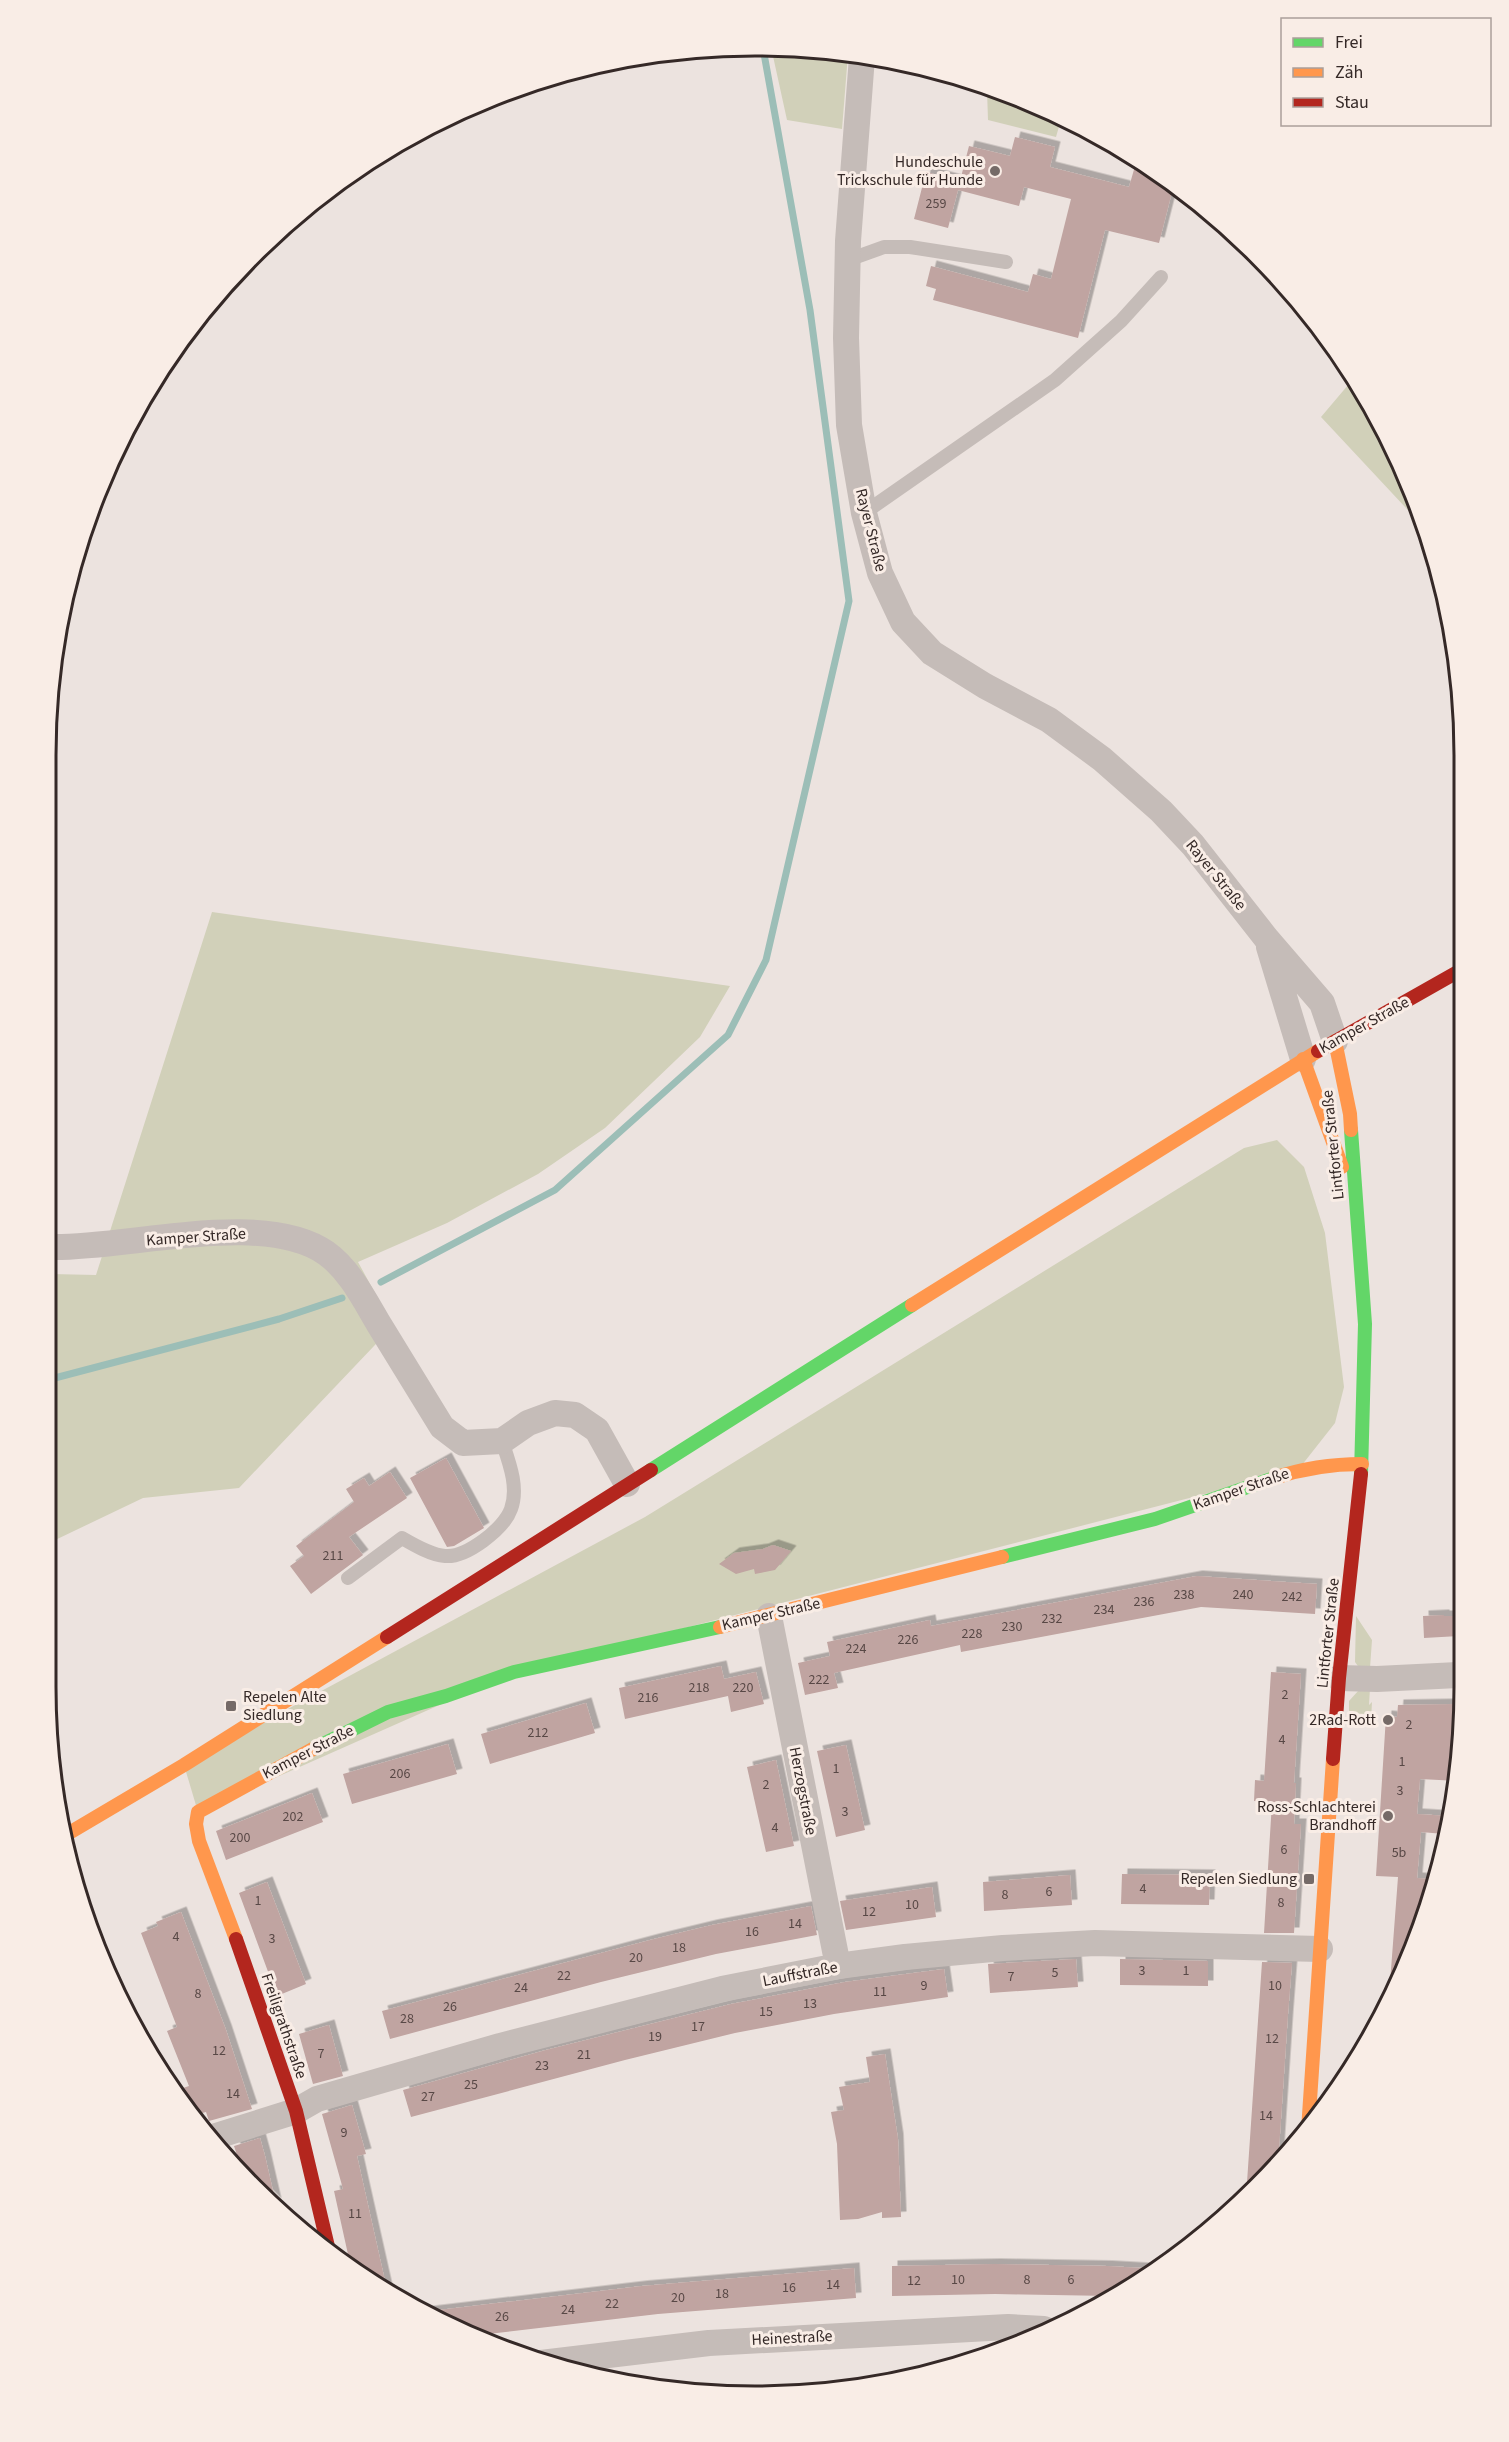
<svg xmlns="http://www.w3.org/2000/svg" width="1509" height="2442" font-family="'Source Sans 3',sans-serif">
  <defs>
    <filter id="shadow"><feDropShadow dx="5.5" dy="-5.5" stdDeviation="0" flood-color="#0004"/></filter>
  </defs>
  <rect width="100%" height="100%" fill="#ece3df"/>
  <path fill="#d1d0b9" d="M801,47l47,7 -6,75 -55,-9 -16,-73z
    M903,63l35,6 124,47 -6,21 -68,-17 -1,-30z
    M1354,378l15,22 51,123 -99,-106z
    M212,912l518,74 -30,51 -95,91 -67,46 -91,49 -89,39 35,64 -154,162 -96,10 -92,44v-268l45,1z
    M1277,1140l27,27 21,66 19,154 -9,36 -37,47 -784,202 -316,140 -14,-47 461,-248 599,-369z
    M1356,1616l16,24 -2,28 -10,1 -5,-7z
    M1370,1688l-1,17 3,-3 -1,19 -5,-1 -1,-6 -16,-1v-12l10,-11z"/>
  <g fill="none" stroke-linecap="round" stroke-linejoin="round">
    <path stroke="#9cbeb7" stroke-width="7" d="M381,1282l174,-92 173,-155 38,-75 83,-359 -39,-291 -47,-262
      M51,1379l228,-60 63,-21"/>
  </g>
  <path fill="#c0a4a1" filter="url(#shadow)" d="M1015,137l40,10 -5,20 79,20 6,-21 17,4 22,14 -15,59 -54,-13 -27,108 -145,-38 3,-11 -10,-3 5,-20 97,26 5,-18 18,5 20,-80 -47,-12 -5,19 -61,-16 -10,38 -34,-9 12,-47 34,9 9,-35 41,10z
    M446,1458l38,70 -30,18 -7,1 -37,-69z
    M390,1472l17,26 -58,39 14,18 -52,39 -21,-28 14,-10 -8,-10 58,-44 -8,-13 18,-11 5,8z
    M773,1545l18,6 -16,19 -20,4 -1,-5 -18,5 -17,-10 15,-11 29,-4z
    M1197,1576l120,8 -2,30 -114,-7 -240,45 -1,-7 -126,28 4,15 -33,7 -7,-32 32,-7 -3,-14 103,-22 1,6z
    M1444,1615v1h15v20l-35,2 -1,-22z
    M721,1666l3,13 32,-7 8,32 -33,8 -3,-16 -103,23 -6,-31z
    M1271,1672l30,2 -7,109h2l-2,41h7l-7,109h-30l8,-131 -18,-1 1,-21 9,1z
    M586,1703l9,30 -105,31 -9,-30z
    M1458,1704v77l-38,-2 -3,35 31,2 -4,18 -23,-2 -4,46 14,1 -21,80 -21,37 9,-119 -22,-1 10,-160 11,1 1,-12z
    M448,1744l9,30 -105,30 -9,-30z
    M846,1745l19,85 -29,7 -19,-86z
    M776,1760l18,86 -28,6 -19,-85z
    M312,1793l11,29 -97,38 -10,-29z
    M1122,1874l88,1 -1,30 -88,-1z
    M1070,1875l2,30 -88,6 -1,-29z
    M267,1882l39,102 -29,12 -38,-103z
    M932,1887l4,30 -90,13 -6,-29z
    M811,1906l6,29 -101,19 -115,28 -211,57 -8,-28 272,-72 58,-14z
    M181,1912l45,118 26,79 -43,12 -3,-9 -15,4 -8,-28 6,-2 -22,-55 10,-4 -36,-94 17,-7 -2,-4z
    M1076,1959l2,28 -88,6 -2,-29z
    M1120,1959l88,2v25l-88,-1z
    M1262,1962l30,1 -4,51 -10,150 -32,33z
    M944,1969l4,28 -114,17 -99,19 -110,27 -214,57 -8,-27 143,-40 185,-46 114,-22z
    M329,2025l14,51 -30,8 -14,-50z
    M885,2054l13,85 3,78 -19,1v-6l-24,7 -18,1 -3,-76 -6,-32 13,-2 -5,-23 31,-5 -4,-25z
    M352,2105l14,49 -9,2 30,134 -36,-22 -17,-77 9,-2 -21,-75z
    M260,2138l5,18 11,48 -46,-47 7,-2 -3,-9z
    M995,2264l112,2 52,3 -10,8 -38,19 -116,-2 -103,2v-30z
    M854,2268l2,30 -198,16 -187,22 -31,-12 -18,-12 220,-26z"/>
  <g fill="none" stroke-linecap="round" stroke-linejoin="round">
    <path stroke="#c5bcb8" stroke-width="14" d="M848,260l36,-13h26l96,15
      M864,513l191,-133 66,-59 40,-44
      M348,1578l54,-40c12,7 29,17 43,18 21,2 59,-27 66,-47 8,-22 -2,-47 -9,-68"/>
    <path stroke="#c5bcb8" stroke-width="26" d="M862,57l-14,184 -2,97 3,87 15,88 16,60 23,49 29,31 53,33 64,34 53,39 59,52 32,34 73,93 56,65 13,38
      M1269,947l34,112
      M51,1247c75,2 212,-38 275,6 24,17 39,48 54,73 21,34 42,68 62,101l21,16 39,-2 26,-18 27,-10 20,2 22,15 30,54
      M769,1616l69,350
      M1339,1678l38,1 81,-4
      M210,2138l86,-27 21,-12 183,-53 222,-57 116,-23 67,-9 98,-9 92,-5 225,6
      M541,2363l168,-20 299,-16 36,2"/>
    <path stroke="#63d668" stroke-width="14" d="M1351,1130l14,194 -4,150
      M651,1470l261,-165
      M1002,1557l153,-38 119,-41
      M313,1749l75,-37 58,-16 68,-24 206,-45"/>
    <path stroke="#ff974d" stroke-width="14" d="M1335,1041l15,73 1,16
      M1303,1059l39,108
      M912,1305l406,-254
      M1274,1478c30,-10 57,-14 88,-14
      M720,1627l282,-70
      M64,1836l120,-71 203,-128
      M236,1939l-37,-98 -3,-17 2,-12 115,-63
      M1308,2130l25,-371"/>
    <path stroke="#b3261e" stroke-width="14" d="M1318,1051l143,-81
      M387,1637l264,-167
      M1333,1759l6,-81 22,-204
      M236,1939l60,172 34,144"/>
  </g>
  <g fill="#756a67" stroke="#f9ede6" stroke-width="2">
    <circle cx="995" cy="171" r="6"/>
    <rect x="225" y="1700" width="12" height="12" rx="3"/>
    <circle cx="1388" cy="1720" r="6"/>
    <circle cx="1388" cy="1816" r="6"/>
    <rect x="1303" y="1873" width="12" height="12" rx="3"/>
  </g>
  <g text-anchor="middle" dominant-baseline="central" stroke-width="6" stroke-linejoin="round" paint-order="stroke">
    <g font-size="14" fill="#584846">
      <text x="936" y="204">259</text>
      <text x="333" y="1556">211</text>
      <text x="1184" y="1595">238</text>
      <text x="1243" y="1595">240</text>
      <text x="1292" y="1597">242</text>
      <text x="1144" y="1602">236</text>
      <text x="1104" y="1610">234</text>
      <text x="1052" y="1619">232</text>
      <text x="1012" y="1627">230</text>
      <text x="972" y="1634">228</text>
      <text x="908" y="1640">226</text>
      <text x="856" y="1649">224</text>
      <text x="819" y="1680">222</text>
      <text x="699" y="1688">218</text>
      <text x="743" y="1688">220</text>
      <text x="1285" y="1695">2</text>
      <text x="648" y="1698">216</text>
      <text x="1409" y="1725">2</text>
      <text x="538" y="1733">212</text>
      <text x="1282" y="1740">4</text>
      <text x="1402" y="1762">1</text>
      <text x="836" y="1769">1</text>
      <text x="400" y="1774">206</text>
      <text x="766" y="1785">2</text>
      <text x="1400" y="1791">3</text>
      <text x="845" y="1812">3</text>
      <text x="293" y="1817">202</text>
      <text x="775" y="1828">4</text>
      <text x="240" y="1838">200</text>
      <text x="1284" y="1850">6</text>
      <text x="1399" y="1853">5b</text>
      <text x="1143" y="1889">4</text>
      <text x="1049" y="1892">6</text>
      <text x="1005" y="1895">8</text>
      <text x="258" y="1901">1</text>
      <text x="1281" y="1903">8</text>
      <text x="912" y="1905">10</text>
      <text x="869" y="1912">12</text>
      <text x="795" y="1924">14</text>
      <text x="752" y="1932">16</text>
      <text x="176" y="1937">4</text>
      <text x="272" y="1939">3</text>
      <text x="679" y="1948">18</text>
      <text x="636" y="1958">20</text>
      <text x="1142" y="1971">3</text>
      <text x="1186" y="1971">1</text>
      <text x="1055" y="1973">5</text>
      <text x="564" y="1976">22</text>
      <text x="1011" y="1977">7</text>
      <text x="924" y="1986">9</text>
      <text x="1275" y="1986">10</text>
      <text x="521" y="1988">24</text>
      <text x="880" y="1992">11</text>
      <text x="198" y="1994">8</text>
      <text x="810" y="2004">13</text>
      <text x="450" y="2007">26</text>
      <text x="766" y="2012">15</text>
      <text x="407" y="2019">28</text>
      <text x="698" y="2027">17</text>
      <text x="655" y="2037">19</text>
      <text x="1272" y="2039">12</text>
      <text x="219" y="2051">12</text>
      <text x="321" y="2054">7</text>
      <text x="584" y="2055">21</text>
      <text x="542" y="2066">23</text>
      <text x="471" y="2085">25</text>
      <text x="233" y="2094">14</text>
      <text x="428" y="2097">27</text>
      <text x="1266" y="2116">14</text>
      <text x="344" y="2133">9</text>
      <text x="355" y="2214">11</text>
      <text x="958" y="2280">10</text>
      <text x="1027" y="2280">8</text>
      <text x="1071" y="2280">6</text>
      <text x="914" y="2281">12</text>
      <text x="833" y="2285">14</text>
      <text x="789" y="2288">16</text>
      <text x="722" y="2294">18</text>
      <text x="678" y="2298">20</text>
      <text x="612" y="2304">22</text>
      <text x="568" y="2310">24</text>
      <text x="502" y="2317">26</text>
    </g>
    <g font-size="16" fill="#352927" stroke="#f9ede6" text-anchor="end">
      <text x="983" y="162">Hundeschule<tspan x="983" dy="18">Trickschule für Hunde</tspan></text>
      <text x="243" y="1697" text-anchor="start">Repelen Alte<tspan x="243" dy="18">Siedlung</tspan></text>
      <text x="1376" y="1720">2Rad-Rott</text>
      <text x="1376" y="1807">Ross-Schlachterei<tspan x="1376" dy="18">Brandhoff</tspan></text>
      <text x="1297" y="1879">Repelen Siedlung</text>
    </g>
    <g font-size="16" fill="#352927" stroke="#f9ede6">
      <text transform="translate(871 530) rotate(76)">Rayer Straße</text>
      <text transform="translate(1216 875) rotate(51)">Rayer Straße</text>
      <text transform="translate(1364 1025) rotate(-29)">Kamper Straße</text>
      <text transform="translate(1333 1145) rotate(-96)">Lintforter Straße</text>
      <text transform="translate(196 1237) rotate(-4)">Kamper Straße</text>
      <text transform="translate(1241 1489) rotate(-19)">Kamper Straße</text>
      <text transform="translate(771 1614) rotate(-13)">Kamper Straße</text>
      <text transform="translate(1328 1633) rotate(-84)">Lintforter Straße</text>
      <text transform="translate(308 1752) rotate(-27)">Kamper Straße</text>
      <text transform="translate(803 1791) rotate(79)">Herzogstraße</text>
      <text transform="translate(800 1974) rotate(-11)">Lauffstraße</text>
      <text transform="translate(284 2026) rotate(71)">Freiligrathstraße</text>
      <text transform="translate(792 2338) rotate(-3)">Heinestraße</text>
    </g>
  </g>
  <path d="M0 0H1509V2442H0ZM755 56H755A699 699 0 0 1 1454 755V1687A699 699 0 0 1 755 2386H755A699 699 0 0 1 56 1687V755A699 699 0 0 1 755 56Z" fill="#f9ede6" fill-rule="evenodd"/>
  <path fill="none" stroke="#352927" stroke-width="3" d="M755 56H755A699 699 0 0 1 1454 755V1687A699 699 0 0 1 755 2386H755A699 699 0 0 1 56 1687V755A699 699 0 0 1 755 56Z"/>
  <rect x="1281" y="18" width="210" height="108" fill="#f9ede6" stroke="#ab9f9a" stroke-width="1.5"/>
  <rect x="1293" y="38" width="30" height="9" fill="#63d668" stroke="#ab9f9a" stroke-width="1.5"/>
  <text x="1335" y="48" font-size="18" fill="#352927">Frei</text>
  <rect x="1293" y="68" width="30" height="9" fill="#ff974d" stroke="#ab9f9a" stroke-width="1.5"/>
  <text x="1335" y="78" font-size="18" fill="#352927">Zäh</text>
  <rect x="1293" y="98" width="30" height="9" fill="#b3261e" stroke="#ab9f9a" stroke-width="1.5"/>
  <text x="1335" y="108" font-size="18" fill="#352927">Stau</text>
</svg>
